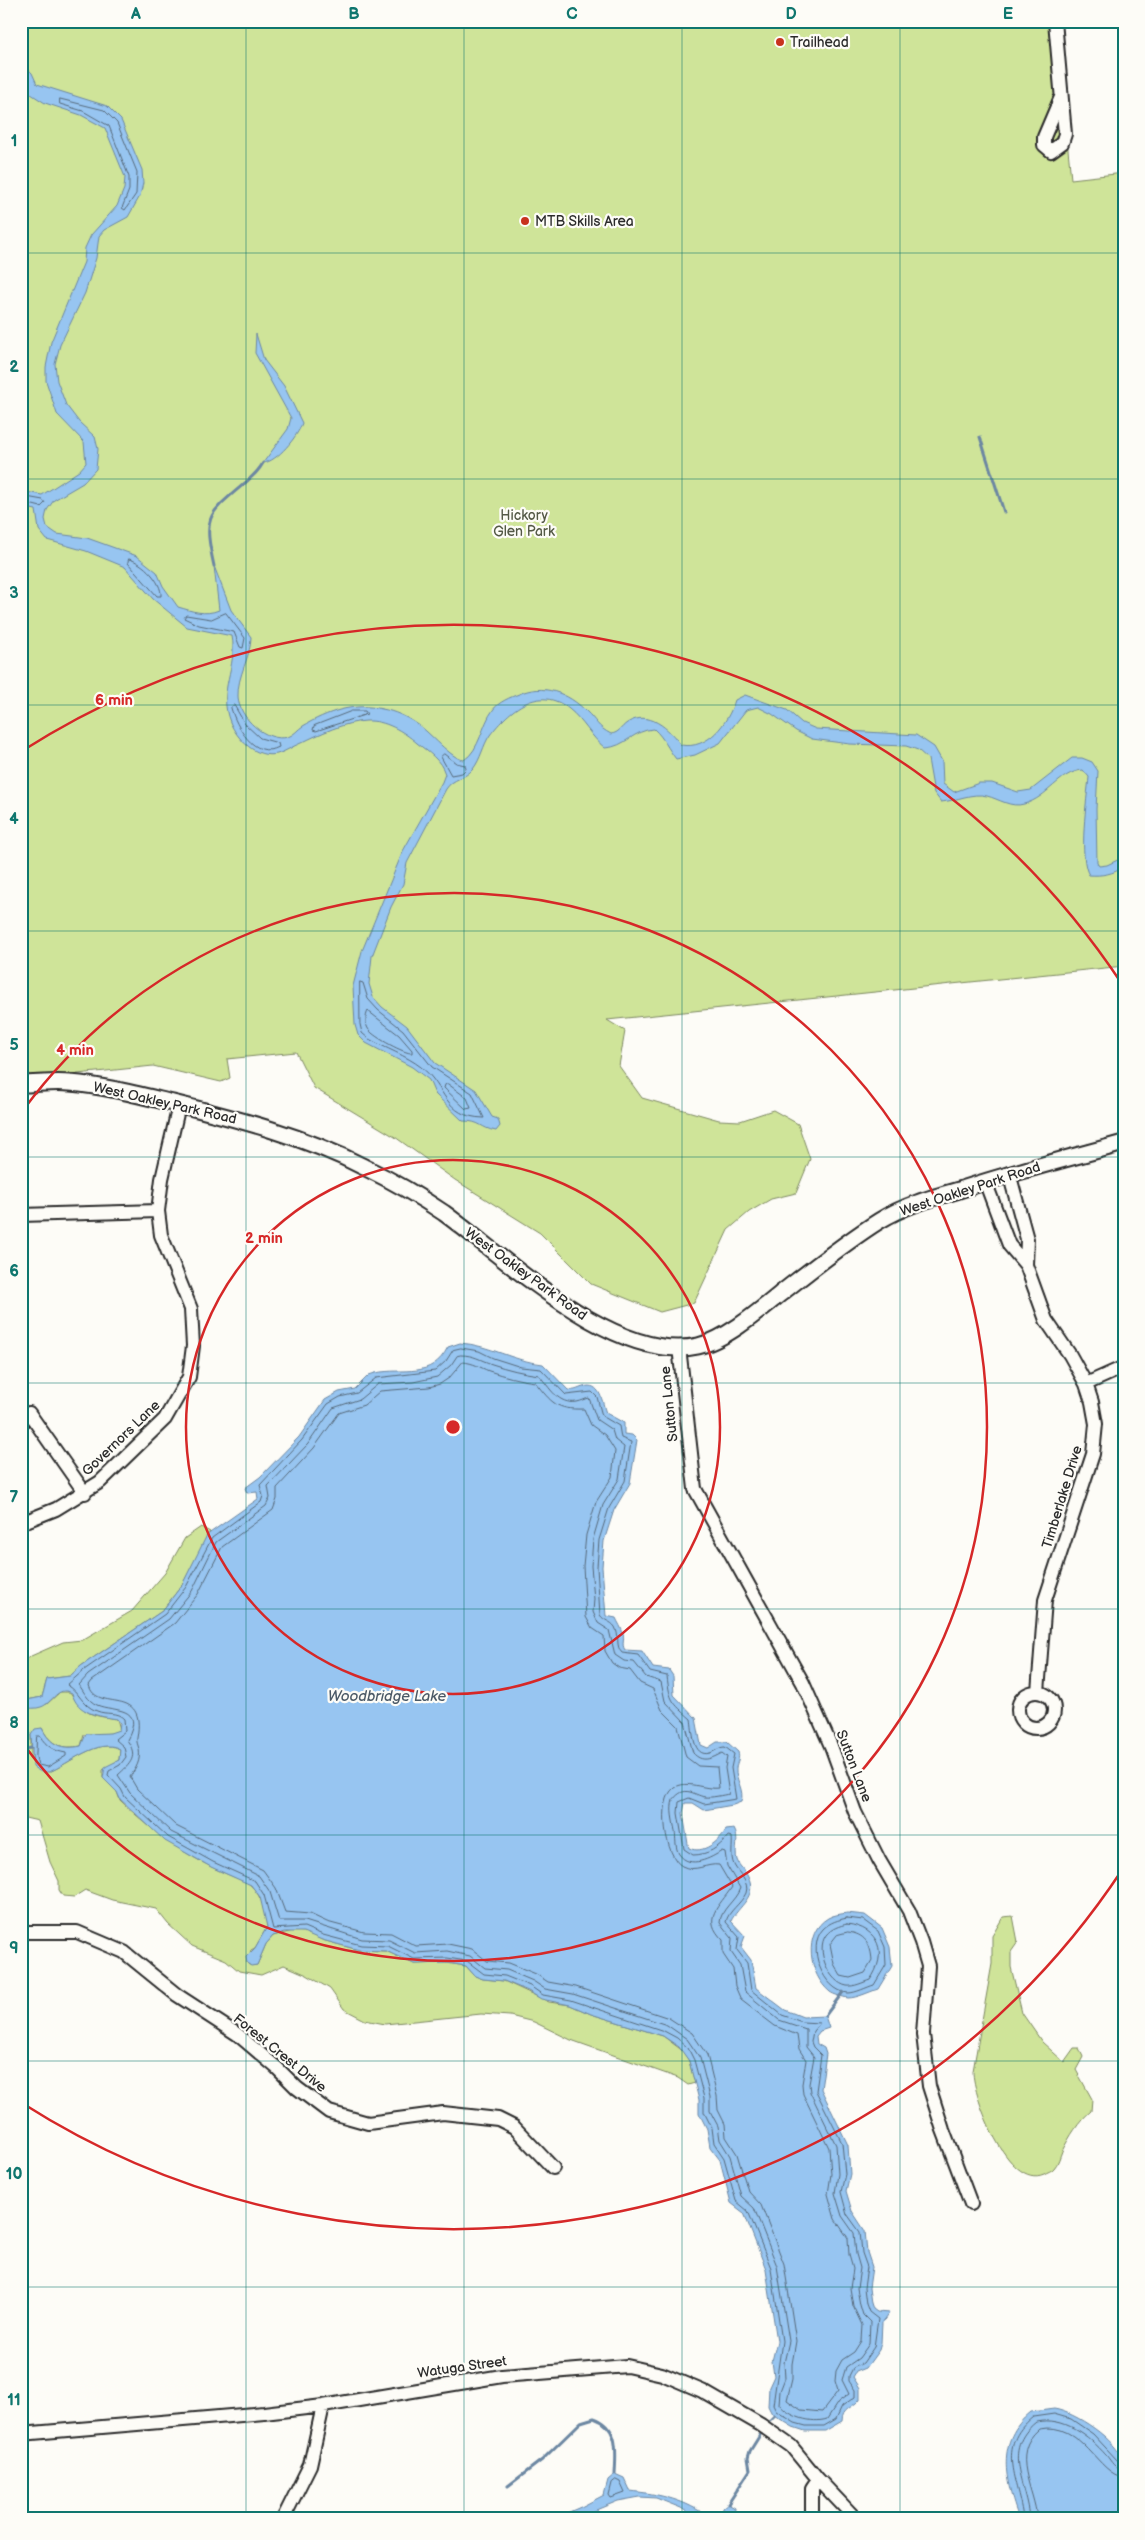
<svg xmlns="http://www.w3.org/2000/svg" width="1145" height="2540" font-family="'Balsamiq Sans',sans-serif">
  <rect width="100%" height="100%" fill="#fdfcf7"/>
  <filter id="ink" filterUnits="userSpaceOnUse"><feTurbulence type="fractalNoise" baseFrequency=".02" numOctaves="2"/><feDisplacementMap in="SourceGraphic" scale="10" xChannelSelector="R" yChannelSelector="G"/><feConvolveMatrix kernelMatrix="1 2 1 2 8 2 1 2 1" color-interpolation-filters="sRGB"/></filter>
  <g filter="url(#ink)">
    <path fill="#cfe499" stroke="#7d8862" d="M21,21h1034l16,158 53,-6v793l-517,54 18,11 -6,35 23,32 77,22 21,1 33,-11 25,14 12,35 -14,34 -25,6 -22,13 -21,18 -34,73 -34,9 -69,-28 -51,-51 -85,-53 -60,-43 -81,-49 -18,-36 -69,7 3,19 -9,4 -68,-16 -132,14z
      M201,1527l9,5 -28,53 -20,26 -81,55 -11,10 -23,3 -5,18 -15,3 -3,4 1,4 22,-4 13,-12h10c15,23 19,23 47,27l3,10 -6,4 -30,2 -3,11c-19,3 -30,0 -39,-18l-11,7v23l18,14c20,-8 50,-35 71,-23l-1,11 -16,10v8l14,14 3,8c37,36 76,64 125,81 15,9 21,29 22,46l-12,21 -4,2 -4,13 2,2h8l9,-21 7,-8 20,-5 13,1 16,8 37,10 27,1 28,13 33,-1 19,3 9,10 8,3 21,2 45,21 21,3 21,9 72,22 20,15 6,10 6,22 -7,2 -10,-7 -107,-38 -37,-18 -24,-6 -29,-2 -96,10 -20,-4 -21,-11 -14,-20 -23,-14 -23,-10 -23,10 -22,-4 -13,-11 -34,-14 -24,-22 -12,-15 -44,-9 -27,-10 -11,7 -11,-1 -4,-6v-9l-9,-19 -12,-41 -17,-4v-152l10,-9 32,-14 19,-2 50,-29 33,-38 20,-35z
      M1013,1916l5,26 -7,10v15l11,46 20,29 22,20 10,-14h5l4,9 -7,13 16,29 -1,12c-13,11 -21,25 -29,40 -2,5 -4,13 -8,17 -2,3 -7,4 -10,6 -36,16 -71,-77 -71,-103l19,-107v-28l11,-19z"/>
    <path fill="#97c5f1" stroke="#6c87a2" d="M21,62l11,11 5,11 70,22 14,14 21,50 1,13 -3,13 -12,21 -24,13 -5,6 -3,22 -11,35 -25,52 -5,19 2,17 9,24 13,17 16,15 3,12 -2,20 -13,14 -29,17 -7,10 -2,9 2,8 10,7 30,4 50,18 20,16 6,14 15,21c14,4 27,9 41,3l-5,-44 17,44 20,27c0,20 -14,39 -13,59 0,21 28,47 50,41 6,-2 10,-8 15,-11 24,-14 51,-24 79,-17 12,2 25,8 35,15 13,8 34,35 47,36 16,-10 18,-36 29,-50 5,-8 18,-13 26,-16 24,-11 49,-1 67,17 10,9 11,16 25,23 8,-1 10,-7 16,-11 22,-14 42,6 54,22 27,5 47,-22 54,-45l10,-5 42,15 15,13 14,6 100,6 18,12 8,14 1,23 11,8 25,-9h13l26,9 13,-2 41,-32h10l10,4 6,9 -2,38 1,54 2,3 8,-1 17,-8v10c-11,7 -22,9 -35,8 -11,-17 -2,-76 0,-98l-6,-7c-24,2 -35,28 -59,34 -13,4 -25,-5 -37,-8 -15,-4 -31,5 -46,6l-7,-9 -6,-34 -10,-9 -12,-4 -56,-2 -38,-5 -16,-8 -24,-17 -14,-7 -12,3 -26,33 -25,12 -19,4c-8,-10 -12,-21 -22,-30 -21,1 -28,18 -49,19 -14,-11 -22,-28 -36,-39 -30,-25 -60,1 -79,26 -7,10 -9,24 -17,34 -8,10 -20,9 -27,20l-39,74 -4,21 -12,23 -19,49 -3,28 4,13 9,10 25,19 28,37 41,27 16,27 6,2 2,7 -4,5c-16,-3 -15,-10 -33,-10l-28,-27 -6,-14 -17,-13 -46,-24 -8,-8 -3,-10 -2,-39 9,-35 41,-100 39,-69 3,-8c-4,-14 -17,-22 -28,-31 -14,-12 -32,-23 -51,-22 -21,1 -47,13 -65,22 -8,3 -16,9 -24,11 -21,5 -40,-15 -47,-32 -13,-32 8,-55 2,-86l-45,-9 -34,-28 -28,-32 -39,-16 -39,-11 -8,-10 -3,-20 -15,-3v-16l21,4 37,-24 7,-8 -2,-21 -27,-28 -11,-33v-14l5,-25 33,-80 1,-14 6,-13 26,-29 7,-17 1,-12 -20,-49 -24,-13 -36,-12 -14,-9 -10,-14z
      M256,334l8,26 20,26 18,37c-4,13 -25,39 -39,40l25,-34 3,-11 -36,-65z
      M460,1343c30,2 52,18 83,21l25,26c7,1 9,-1 15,-3 18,-6 19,16 23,26l18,10v11l8,1 5,5 -7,43 -16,27 -10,31 -2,26 4,49 10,2c2,5 6,10 7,16 2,6 -2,10 2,16l17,1 11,17 16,2 4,6 1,19 22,23 5,27 7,3 9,-6h10l11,10c2,7 -1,9 -2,16 -1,12 9,22 5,34l-8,3 -29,5 -11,-7h-8l-2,10 5,31 1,4c14,7 30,-7 37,-18l8,-1c6,10 0,21 3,31 2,7 9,11 11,17 10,20 -10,29 -17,44l14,15 -4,11 10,13 5,28 29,22 18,7 22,-1 4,12 -9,3 -4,5 1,8 7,4 2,6 -5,35 27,56 2,29 -4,17 6,20 13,20 2,21 5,15 -3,21 2,15 2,6 4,3 12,1 -7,10 -1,20 -2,7 -13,18 -10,4 -3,5 7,11v11c-7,9 -18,9 -18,22l-17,10h-20l-12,-4 -21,-13 -4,-8 1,-19 5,-11 -2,-15 5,-20 -11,-72 -22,-56 -13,-10 -11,-43 -10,-13 -3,-18 -8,-16v-13l-10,-39 -10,-14 -16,-11 -72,-22 -21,-9 -29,-6 -13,-8 -24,-10 -21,-2 -8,-3 -9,-10 -19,-3 -33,1 -28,-13 -27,-1 -37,-10 -19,-8h-19l-11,4 -7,8 -9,21 -6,1 -4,-3 -1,-6 9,-9 12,-21 -7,-30 -9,-12 -40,-18 -46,-26 -45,-42 -3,-7 -14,-14 2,-11 14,-7 1,-11c-21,-12 -51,15 -71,23h-8l-8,-5 -2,-32 4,-6 7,-1c8,17 20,22 39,18l5,-12 24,-1 9,-3 1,-7 -3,-4c-18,-3 -40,-5 -45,-26 -15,-8 -19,10 -31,14 -5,2 -12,1 -17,1v-4l3,-4 15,-3 5,-18 23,-3 11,-10 81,-55 20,-26 25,-50 51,-36 -1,-7 -10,1 -2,-5 15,-11 39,-40 26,-37 14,-8 16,-3 14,-14 6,-2c30,-6 56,7 73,-26z
      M847,1913l18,2 17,13 8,19 2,19 -14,23c-9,3 -21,9 -30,9 -5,-1 -14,-3 -18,-6 -21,-17 -28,-59 -2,-74 5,-3 13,-4 19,-5z
      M1054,2409c21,3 63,31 69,52 4,11 1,45 1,58h-105c-14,-39 -24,-78 12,-107z
      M615,2474l9,4 6,13c30,3 56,9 80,27l12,-3 1,-7 5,-4 7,4 -1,11h-37l-16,-11 -25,-10 -16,-1 -22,4 -44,18h-21l30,-13 21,-11 4,-15z"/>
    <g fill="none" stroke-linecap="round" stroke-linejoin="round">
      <path stroke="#56697a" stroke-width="1" d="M60,99l44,11 13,13 20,49 -1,22 -11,16 -3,-2 7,-18v-13l-20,-51 -26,-15 -23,-7z
        M21,496l22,4 2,3 -4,4 -20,-5
        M129,559c14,3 33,23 32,37h-4l-29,-33z
        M226,613l19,25 -2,10 -3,-1 -6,-15 -35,-7 -15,-7 2,-3 25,4z
        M234,705l11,19 15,14 18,5 1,4c-25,13 -43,-21 -48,-39z
        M352,711h13l2,3 -51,17 -3,-1 1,-4z
        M444,754l12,9 9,2 1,4 -4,4 -11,2 -10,-18z
        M360,982l3,1 5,16 10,11 25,20 29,37 40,26 12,25c-41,-1 -37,-31 -63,-51 -14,-11 -36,-19 -52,-28l-7,-6 -2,-9z
        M368,1011l31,24 13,15v3c-7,1 -38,-16 -43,-23 -4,-5 -4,-14 -1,-19z
        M448,1084l19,14 4,10 -5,1 -22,-21 1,-3z
        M461,1348l18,3 14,7 28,9 20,2 25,26 26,-3 5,5 5,19 17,10 2,12 10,4 -6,39 -16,27 -10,32 -2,27 3,48c4,6 11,6 15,12 5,9 0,19 7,26l16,2 12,17 17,4c3,26 5,26 24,43 2,11 1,39 19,34 6,-2 9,-6 15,-6l9,7 -3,14 5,31 -32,5 -15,-6 -10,4 -1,11 6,36 9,6c14,0 26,-7 35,-19l4,1c1,9 -2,19 2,28 4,8 16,17 12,28 -5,11 -18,18 -20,29l13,15 -2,13 10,13 4,27 31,25 20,7 18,1 -7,8 -2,11 2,5 8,8 -5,36 26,52 3,31 -4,18 6,22 13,18 2,21 5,14 -3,21 2,16 3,8 9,7 -4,28 -11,16 -10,5 -4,8v5l6,9v7l-13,9 -6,13 -12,7h-18l-11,-3 -19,-12 -3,-6 9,-64 -11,-73 -23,-57 -12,-10 -12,-43 -10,-15 -2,-15 -8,-16v-14l-10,-38 -6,-12 -11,-10 -13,-7 -93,-31 -28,-5 -13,-9 -25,-10 -21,-2 -17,-13 -20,-3 -33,1 -26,-13 -27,-1 -38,-10 -19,-8 -31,2 -9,-34 -9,-14 -42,-19 -45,-25 -43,-40 -4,-8 -13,-14 1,-4 11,-6 6,-8 -2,-10 -9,-8 10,-8 -1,-12c-7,-8 -18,-4 -27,-8 -15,-5 -18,-20 -30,-26l17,-15 81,-56 21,-27 26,-49 49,-36 2,-6 -3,-11 42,-45 26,-36 12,-7 17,-4 19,-15 59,-7 11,-10 7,-11z
        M461,1355c13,0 19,5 31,9 15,5 31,9 47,11 11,13 19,30 38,27 5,-1 8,-3 12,-4l8,22 15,10 3,10 9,7 -5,32 -16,26 -10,34 -2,27 3,33 -1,13 5,11 11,7 6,25 9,6 10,1 12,15 15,5 4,19 20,21 8,31c9,10 18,6 29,0l5,4 -2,11 4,26c-6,1 -18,4 -24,3 -12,-2 -20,-13 -32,3 -3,10 0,20 2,31 1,7 0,17 4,23 11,16 32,4 43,-3l3,1 2,14 13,22c-4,13 -20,21 -20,35l12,15 -1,14 9,13 5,27 34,28 27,9v18l8,10 -5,27 1,8 26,53 2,29 -3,19 7,23 12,17 2,21 4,14 -3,20 3,17 3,10 7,7 -1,22 -10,14 -13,9 -4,13 7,14 -11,8 -11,17c-15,5 -38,-2 -48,-15l1,-13 5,-13 -1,-15 5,-22 -12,-75 -23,-58 -13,-12 -11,-40 -10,-16 -2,-14 -8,-15v-14l-10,-39 -13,-19 -20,-14 -94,-31 -28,-5 -12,-8 -26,-11 -22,-2 -15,-12 -23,-5 -32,2 -26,-13 -27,-1 -57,-18h-26l-9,-29 -11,-16 -88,-44 -41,-39 -12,-18c12,-11 21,-18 9,-35 19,-35 -14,-28 -30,-35 -10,-5 -12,-12 -18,-20l9,-10 81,-56 23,-28 24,-49 50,-36 4,-8 -2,-12 40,-42 25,-36 27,-9 18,-15 35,-2 24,-5 14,-12 6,-9z
        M463,1362c11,1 16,5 26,9 15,5 30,9 46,11 17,21 21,28 49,27l7,16 14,10 10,16 -3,26 -16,25 -10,33 -3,31 3,51 6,11 12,8 1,15 7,12 7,5 11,2 10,13 13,6 9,21 16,16 8,31 12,9 19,1 2,21c-16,2 -32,-9 -45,0 -17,12 -9,69 8,78 13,7 25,-3 37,-1l13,22c-13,20 -31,31 -9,53v14l10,15 2,17 6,14 34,26 22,9 2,14 7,11 -4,24 1,10 26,54 2,26 -3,20 7,25 13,19 1,17 4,14 -3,19 3,18 9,19 -1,16 -7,11 -12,8 -6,11 -1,10 3,10 -16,21 -21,-2 -14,-10 5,-21v-15l4,-23 -12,-77 -23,-59 -13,-14 -11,-37 -11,-17 -1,-13 -7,-14 -1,-14 -10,-41 -15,-22 -23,-15 -93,-31 -28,-5 -12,-8 -27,-11 -22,-2 -15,-12 -24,-5 -32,2 -25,-13 -27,-1 -37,-10 -17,-8 -25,-2 -9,-24 -13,-18 -87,-44 -39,-37 -7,-12c6,-9 11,-16 9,-28 -1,-4 -3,-8 -2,-11 10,-55 -41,-24 -48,-53l3,-4 83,-58 23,-29 24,-47 51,-37 4,-11v-11l37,-40 25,-35 25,-8 16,-14 49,-4 11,-3 9,-6z
        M37,1736h3c6,10 14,15 26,17v3l-18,11 -10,-2 -2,-8z
        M847,1918l16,2 15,11 7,16 1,18 -12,20c-7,2 -18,8 -26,8 -25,-2 -42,-46 -25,-64 7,-7 15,-9 24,-11z
        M847,1924c33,4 41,30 23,56 -6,2 -16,7 -23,6 -18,-3 -32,-36 -21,-51 6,-7 13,-9 21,-11z
        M848,1932c17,2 23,12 24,29l-7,12 -15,5 -9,-2 -7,-12 -4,-20 7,-9z
        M616,2480l4,2 5,11 -14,5 -2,-3 3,-12z
        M1023,2519c-4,-39 -29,-71 10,-102l21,-3 17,5 22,15 25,27 6,2
        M1029,2519c-2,-35 -29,-68 7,-97 28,-6 52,13 70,33 6,7 8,14 18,14
        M1037,2519c-2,-30 -28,-65 2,-90 44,-9 59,47 85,48"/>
      <path stroke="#6c87a2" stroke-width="3" d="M980,437l24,75
        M214,566c-11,-50 -7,-51 31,-83 8,-7 13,-11 18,-20
        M21,1750l10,-2
        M825,2016l18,-24
        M770,2420l4,-4
        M508,2486l34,-26 39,-38 13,-4c26,9 22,34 21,56
        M728,2504l22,-34 -2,-12 2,-7 10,-16"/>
      <g stroke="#2b2b2b" stroke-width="16">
        <path id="minor" d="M1055,21l10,113 -3,9 -11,8 -7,-6v-8l17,-40
          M1009,1173l18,66 -1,26
          M985,1181l24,64 17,20 20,55 24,35 16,29 6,18 4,22 -3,30 -48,146 -7,92
          M21,1215l137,-4
          M679,1347l16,142 108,194 28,63 24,66 24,48 30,51 12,31 7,24 -5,68 6,52 14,44 28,74
          M1086,1384l38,-17
          M29,1413l56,80
          M21,1523l35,-14 44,-27 65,-63 24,-42 4,-31 -2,-37 -30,-74 -3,-24 4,-32 17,-74
          M1018 1710a18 18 0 1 1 36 0a18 18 0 1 1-36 0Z
          M21,1932h56l47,20 53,43 60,39 40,34 20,20 32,24 39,11 75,-10 55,6 16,8 39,41
          M21,2434l243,-21 59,-7 179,-30 125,-10 35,8 40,17 59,34 30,21 27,33 38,40
          M283,2519l27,-54 13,-59
          M812,2519v-31l6,-9"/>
      </g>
      <g stroke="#2b2b2b" stroke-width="19">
        <path id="tertiary" d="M21,1084c16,0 33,-3 49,-1 35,3 69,12 103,20 65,16 131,33 191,64 27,13 55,29 80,46 63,46 171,151 254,133 27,-6 60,-34 82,-52 32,-25 64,-51 99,-73 24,-15 52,-23 80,-31 54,-18 110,-32 165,-47"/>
      </g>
      <use href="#minor" stroke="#fdfcf7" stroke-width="12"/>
      <use href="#tertiary" stroke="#fdfcf7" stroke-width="15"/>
    </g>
  </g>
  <path fill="none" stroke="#0f766e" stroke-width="1" stroke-opacity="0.55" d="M246,21v2498M464,21v2498M682,21v2498M900,21v2498M21,253h1103M21,479h1103M21,705h1103M21,931h1103M21,1157h1103M21,1383h1103M21,1609h1103M21,1835h1103M21,2061h1103M21,2287h1103"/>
  <g fill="none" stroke="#d62828" stroke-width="2.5">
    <circle cx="453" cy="1427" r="267"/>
    <path d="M24 1109A534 534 0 1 1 24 1745"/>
    <path d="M1122 1870A802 802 0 0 1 22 2103M22 751A802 802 0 0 1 1122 984"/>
  </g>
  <g fill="#c8321e" stroke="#fdfcf7" stroke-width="2">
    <circle cx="780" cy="42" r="5"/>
    <circle cx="525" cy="221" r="5"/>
  </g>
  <g text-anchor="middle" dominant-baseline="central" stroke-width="4.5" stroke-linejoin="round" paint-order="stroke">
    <g font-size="14" fill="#2b2b2b" stroke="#fdfcf7" text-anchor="start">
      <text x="790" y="42">Trailhead</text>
      <text x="535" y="221">MTB Skills Area</text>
    </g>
    <g font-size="14" fill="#545946" stroke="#fdfcf7">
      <text x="524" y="515">Hickory<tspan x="524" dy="16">Glen Park</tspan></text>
    </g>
    <g font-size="14" fill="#2b2b2b" stroke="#fdfcf7">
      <text transform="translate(165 1103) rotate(13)">West Oakley Park Road</text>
      <text transform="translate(970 1189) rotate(-18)">West Oakley Park Road</text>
      <text transform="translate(526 1274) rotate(36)">West Oakley Park Road</text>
      <text transform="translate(669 1404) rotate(-96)">Sutton Lane</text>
      <text transform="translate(121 1438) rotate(-44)">Governors Lane</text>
      <text transform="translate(1062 1497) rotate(-73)">Timberlake Drive</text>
      <text transform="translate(854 1766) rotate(69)">Sutton Lane</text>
      <text transform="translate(280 2053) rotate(39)">Forest Crest Drive</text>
      <text transform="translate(462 2367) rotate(-8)">Watuga Street</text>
    </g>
    <g font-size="15" font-style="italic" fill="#4b5966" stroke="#fdfcf7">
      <text x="387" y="1696">Woodbridge Lake</text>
    </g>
  </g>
  <circle cx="453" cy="1427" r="8" fill="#d62828" stroke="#fdfcf7" stroke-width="2.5"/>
  <g font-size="15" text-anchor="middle" font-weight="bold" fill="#d62828" stroke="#fdfcf7" stroke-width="4.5" stroke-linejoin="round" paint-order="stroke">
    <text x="114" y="705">6 min</text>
    <text x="75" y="1055">4 min</text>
    <text x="264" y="1243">2 min</text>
  </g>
  <rect width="1145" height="2540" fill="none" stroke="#fdfcf7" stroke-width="55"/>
  <rect x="28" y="28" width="1090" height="2484" fill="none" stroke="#0f766e" stroke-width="2"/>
  <g font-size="16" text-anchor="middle" font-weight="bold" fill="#0f766e">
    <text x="136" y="19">A</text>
    <text x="354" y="19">B</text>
    <text x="572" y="19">C</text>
    <text x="791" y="19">D</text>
    <text x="1008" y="19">E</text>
    <text x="14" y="146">1</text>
    <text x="14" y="372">2</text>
    <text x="14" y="598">3</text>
    <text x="14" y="824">4</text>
    <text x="14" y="1050">5</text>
    <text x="14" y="1276">6</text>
    <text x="14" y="1502">7</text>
    <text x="14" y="1728">8</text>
    <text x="14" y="1953">9</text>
    <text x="14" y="2179">10</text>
    <text x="14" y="2405">11</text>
  </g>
</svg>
